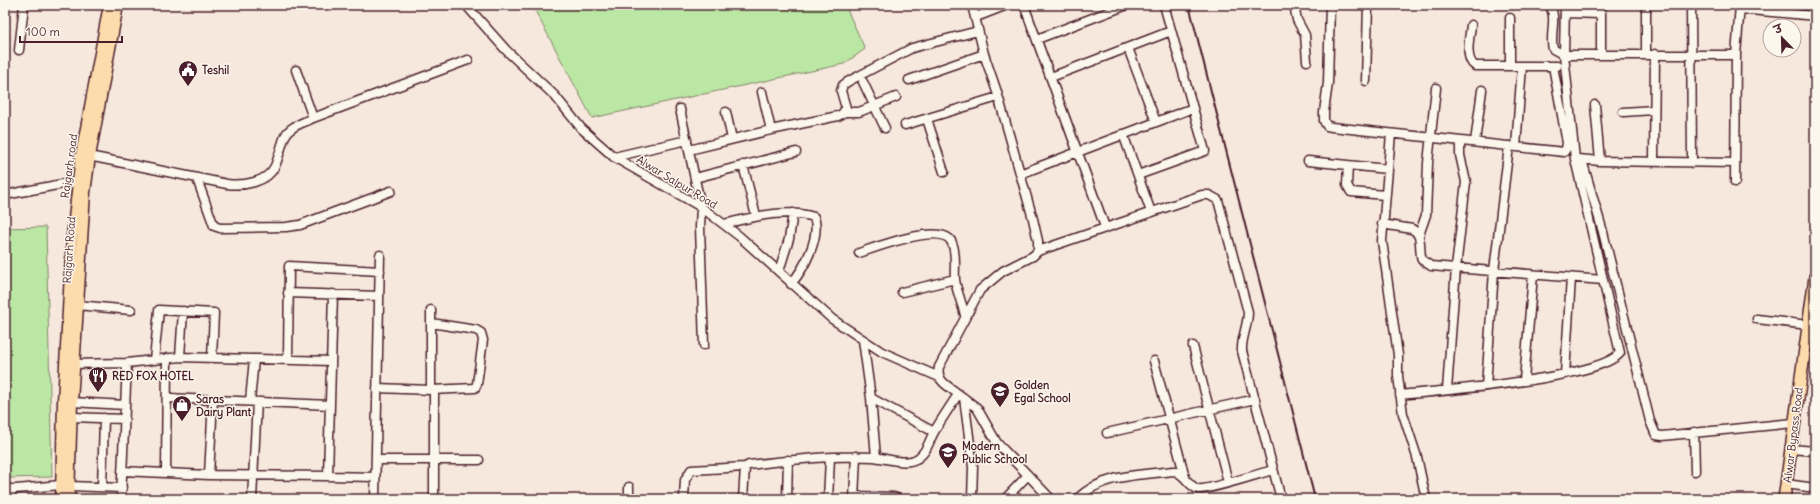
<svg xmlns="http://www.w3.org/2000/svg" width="1820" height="504" font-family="Delius,'Playpen Sans Deva',sans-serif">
  <rect width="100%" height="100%" fill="#f7e8dd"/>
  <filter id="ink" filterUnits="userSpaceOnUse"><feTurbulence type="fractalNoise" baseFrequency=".025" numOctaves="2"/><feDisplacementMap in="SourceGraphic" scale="8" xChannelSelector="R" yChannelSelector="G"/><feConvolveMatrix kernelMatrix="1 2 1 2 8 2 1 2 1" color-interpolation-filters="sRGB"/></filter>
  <g filter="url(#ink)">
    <path fill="#bbe7a4" stroke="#828368" d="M532,5h313l20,44 -21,15 -252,54z
      M46,227l6,250 -47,1v-250z"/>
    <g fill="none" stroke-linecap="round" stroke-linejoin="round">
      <g stroke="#4a1f2b" stroke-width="11">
        <path id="minor" d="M466,5l40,45 49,46 26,32 33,29 87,50 38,29 93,83 50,33 57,25
          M1024,5l81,222
          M1294,5l3,15 8,15 2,26
          M1330,5l-2,78 -4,29v9l3,5 5,1 232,25 2,-3 1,-6 -14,-77
          M1549,5c9,11 0,31 4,44l11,6h172
          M1691,5l1,158
          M1740,9l75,7
          M1565,13l36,1
          M976,17l31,-12
          M1471,25c-1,11 -7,34 4,41h82
          M1037,39l90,-34
          M1128,48l28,74
          M19,50l5,-45
          M1646,54v-49
          M1601,55v-50
          M1510,66v-48
          M296,70l17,48
          M1051,77l120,-46
          M909,80l75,-26
          M1366,81l2,-76
          M863,82l22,46
          M762,92l9,38
          M1595,105l5,56
          M680,109l21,98 -1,20 4,118
          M726,112l6,27
          M845,112h14l37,-15
          M1623,112l31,-2
          M927,119l17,53
          M905,125l93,-28
          M1123,134l28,78
          M1391,134l-9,107 16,114v21l5,38 14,43 9,42
          M1475,142l7,-52
          M1516,147l6,-81
          M689,150l82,-20 67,-14 4,-2 4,-6 -5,-17 2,-6 6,-4 63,-33 66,-17
          M84,155l143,29c16,2 40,-1 48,-18 4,-9 6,-20 10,-30 5,-10 18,-13 28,-18l155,-58
          M614,157l73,-17
          M1578,159l22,2 135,2
          M1582,160l21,72 47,189 6,14 6,1 132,-13
          M1308,161l79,8
          M1654,161l1,-107
          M743,165l13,51
          M1348,165l-1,20 4,7 34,3
          M1020,174l173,-66
          M1138,175l67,-24 -41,-146
          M695,178l101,-26
          M197,179l17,47 6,2 66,-1 14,-2 91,-34
          M1735,182l1,-127 4,-50
          M5,195l73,-14
          M724,224c29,-7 61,-16 90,-7 7,20 -10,52 -23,67
          M1382,224l30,5c12,6 6,20 10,31l9,6 172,14
          M1419,235l7,-20 2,-52 8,-75
          M1038,251l164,-56h7l9,5 30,112c0,14 -7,26 -6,39l39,148
          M859,253c15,-5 85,-32 93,-10 5,11 2,25 3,37 2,12 7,24 10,35
          M779,271l10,-32 4,-26
          M902,292l53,-13
          M288,293l91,3
          M333,294l-5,182 47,1
          M77,305l54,5
          M1757,319l52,6
          M863,340l8,58 5,59
          M1193,346l35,136
          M180,357l3,-46
          M154,360l5,-50 55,3 -2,45
          M288,360l1,-94 91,5
          M1154,361l31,116
          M70,364l57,-1 53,-6 151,4
          M1565,374l6,-96
          M1524,380l9,-105
          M1486,386l8,-115 15,-125
          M377,388l54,2 44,-2 2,-4 6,-44 -2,-7 -5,-3 -45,-7
          M431,390v-80
          M434,390v109
          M1447,390l9,-122 10,-86 -6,-27v-14
          M957,393l20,15 20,35 54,56
          M1400,395c38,-4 199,-16 220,-42l-45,-194 -11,-104 1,-50
          M167,398l163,7
          M871,398l63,34
          M964,398l9,69 -1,32
          M250,401l4,-42
          M72,402l53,3
          M72,417l52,2
          M1694,432l1,39
          M1107,433l148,-34
          M1791,449l24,2
          M376,460h103
          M122,471l87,4 119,1
          M166,472l1,-114
          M209,475l4,-75
          M1786,484l29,4
          M70,486l52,2
          M102,487l2,-69
          M11,489v10
          M5,490l56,-5
          M855,496l39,1 4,2
          M121,499l6,-136
          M252,499l5,-97
          M375,499l5,-244
          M629,499v-12
          M684,499l1,-19 6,-10 54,-3
          M743,499l2,-32 4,-2c41,-5 83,-10 124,-8 14,1 33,9 45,1 9,-6 11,-17 16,-26 7,-12 15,-24 23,-36v-3c-10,-8 -21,-12 -18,-26l41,-77 23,-19 30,-15 5,-5v-10l-5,-22 -36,-127 -13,-38 -12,-49
          M787,499l1,-39
          M828,499l2,-41
          M854,499l2,-43
          M1005,499l23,-24
          M1077,499c25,-25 63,-24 97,-28 11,2 14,15 24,18 8,2 63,-16 75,-19"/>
      </g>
      <g stroke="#4a1f2b" stroke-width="13">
        <path id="major" d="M61,499l2,-97 9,-165 9,-82 28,-150
          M69,499l3,-97 13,-210 5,-36 28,-151"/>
      </g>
      <g stroke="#4a1f2b" stroke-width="14">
        <path id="highway" d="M1784,499l31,-222"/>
      </g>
      <use href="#minor" stroke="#fbf7ec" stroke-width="8"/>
      <use href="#major" stroke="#fcdcac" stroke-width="10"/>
      <use href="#highway" stroke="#fcdcac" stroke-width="11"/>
      <path stroke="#4a1f2b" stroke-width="2" d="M1189,5l126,494"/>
    </g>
  </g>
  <defs>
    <g id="civic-pin" transform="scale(1)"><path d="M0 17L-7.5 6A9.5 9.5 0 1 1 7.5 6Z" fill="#4a1f2b" stroke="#fbf7ec"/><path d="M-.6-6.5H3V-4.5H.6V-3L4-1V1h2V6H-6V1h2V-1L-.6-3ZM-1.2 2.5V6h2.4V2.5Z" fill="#fff"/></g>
    <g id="restaurant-pin" transform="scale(1)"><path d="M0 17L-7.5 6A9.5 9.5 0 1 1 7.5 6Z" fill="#4a1f2b" stroke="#fbf7ec"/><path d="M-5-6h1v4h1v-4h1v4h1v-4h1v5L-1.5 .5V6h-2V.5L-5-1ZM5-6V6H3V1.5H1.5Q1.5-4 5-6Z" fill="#fff"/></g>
    <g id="school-pin" transform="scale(1)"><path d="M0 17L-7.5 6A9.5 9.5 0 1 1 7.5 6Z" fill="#4a1f2b" stroke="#fbf7ec"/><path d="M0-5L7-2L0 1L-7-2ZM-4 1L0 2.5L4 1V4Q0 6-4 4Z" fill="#fff"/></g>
    <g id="shop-pin" transform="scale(1)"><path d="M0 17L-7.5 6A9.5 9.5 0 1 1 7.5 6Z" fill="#4a1f2b" stroke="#fbf7ec"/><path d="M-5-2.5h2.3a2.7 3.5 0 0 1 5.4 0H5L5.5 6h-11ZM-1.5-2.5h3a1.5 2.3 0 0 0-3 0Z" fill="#fff"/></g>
  </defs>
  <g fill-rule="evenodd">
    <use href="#civic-pin" x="188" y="70"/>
    <use href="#restaurant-pin" x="98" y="376"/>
    <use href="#school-pin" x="1000" y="391"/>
    <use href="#shop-pin" x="182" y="405"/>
    <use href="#school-pin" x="948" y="452"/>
  </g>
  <g text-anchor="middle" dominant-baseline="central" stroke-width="3" stroke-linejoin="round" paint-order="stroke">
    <g font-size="11" font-weight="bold" fill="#4a1f2b" stroke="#fbf7ec" text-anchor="start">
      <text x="202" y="70">Teshil</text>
      <text x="112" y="376">RED FOX HOTEL</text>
      <text x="1014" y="385">Golden<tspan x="1014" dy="13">Egal School</tspan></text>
      <text x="196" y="399">Saras<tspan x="196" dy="13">Dairy Plant</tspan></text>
      <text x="962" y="446">Modern<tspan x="962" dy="13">Public School</tspan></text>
    </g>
    <g font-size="11" fill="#4a1f2b" stroke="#fbf7ec">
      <text transform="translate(69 166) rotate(-82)">Rajgarh road</text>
      <text transform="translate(677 182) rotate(31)">Alwar Salpur Road</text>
      <text transform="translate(69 250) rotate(-86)">Rajgarh Road</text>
      <text transform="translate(1793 435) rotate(-83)">Alwar Bypass Road</text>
    </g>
  </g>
  <rect width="1820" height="504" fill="none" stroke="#fbf7ec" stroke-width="20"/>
  <rect x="10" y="10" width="1800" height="484" fill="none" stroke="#4a1f2b" stroke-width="1.5" filter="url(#ink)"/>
  <g transform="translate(1782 38) rotate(337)"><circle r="19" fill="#fbf7ec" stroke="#b4a19f"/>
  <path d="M0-3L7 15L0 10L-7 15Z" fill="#4a1f2b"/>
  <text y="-6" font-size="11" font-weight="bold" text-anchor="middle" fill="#4a1f2b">उ</text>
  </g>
  <path d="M20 36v6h102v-6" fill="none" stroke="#4a1f2b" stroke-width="2"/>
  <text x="26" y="36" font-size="12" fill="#4a1f2b" stroke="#fbf7ec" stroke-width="3" paint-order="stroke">100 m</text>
</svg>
